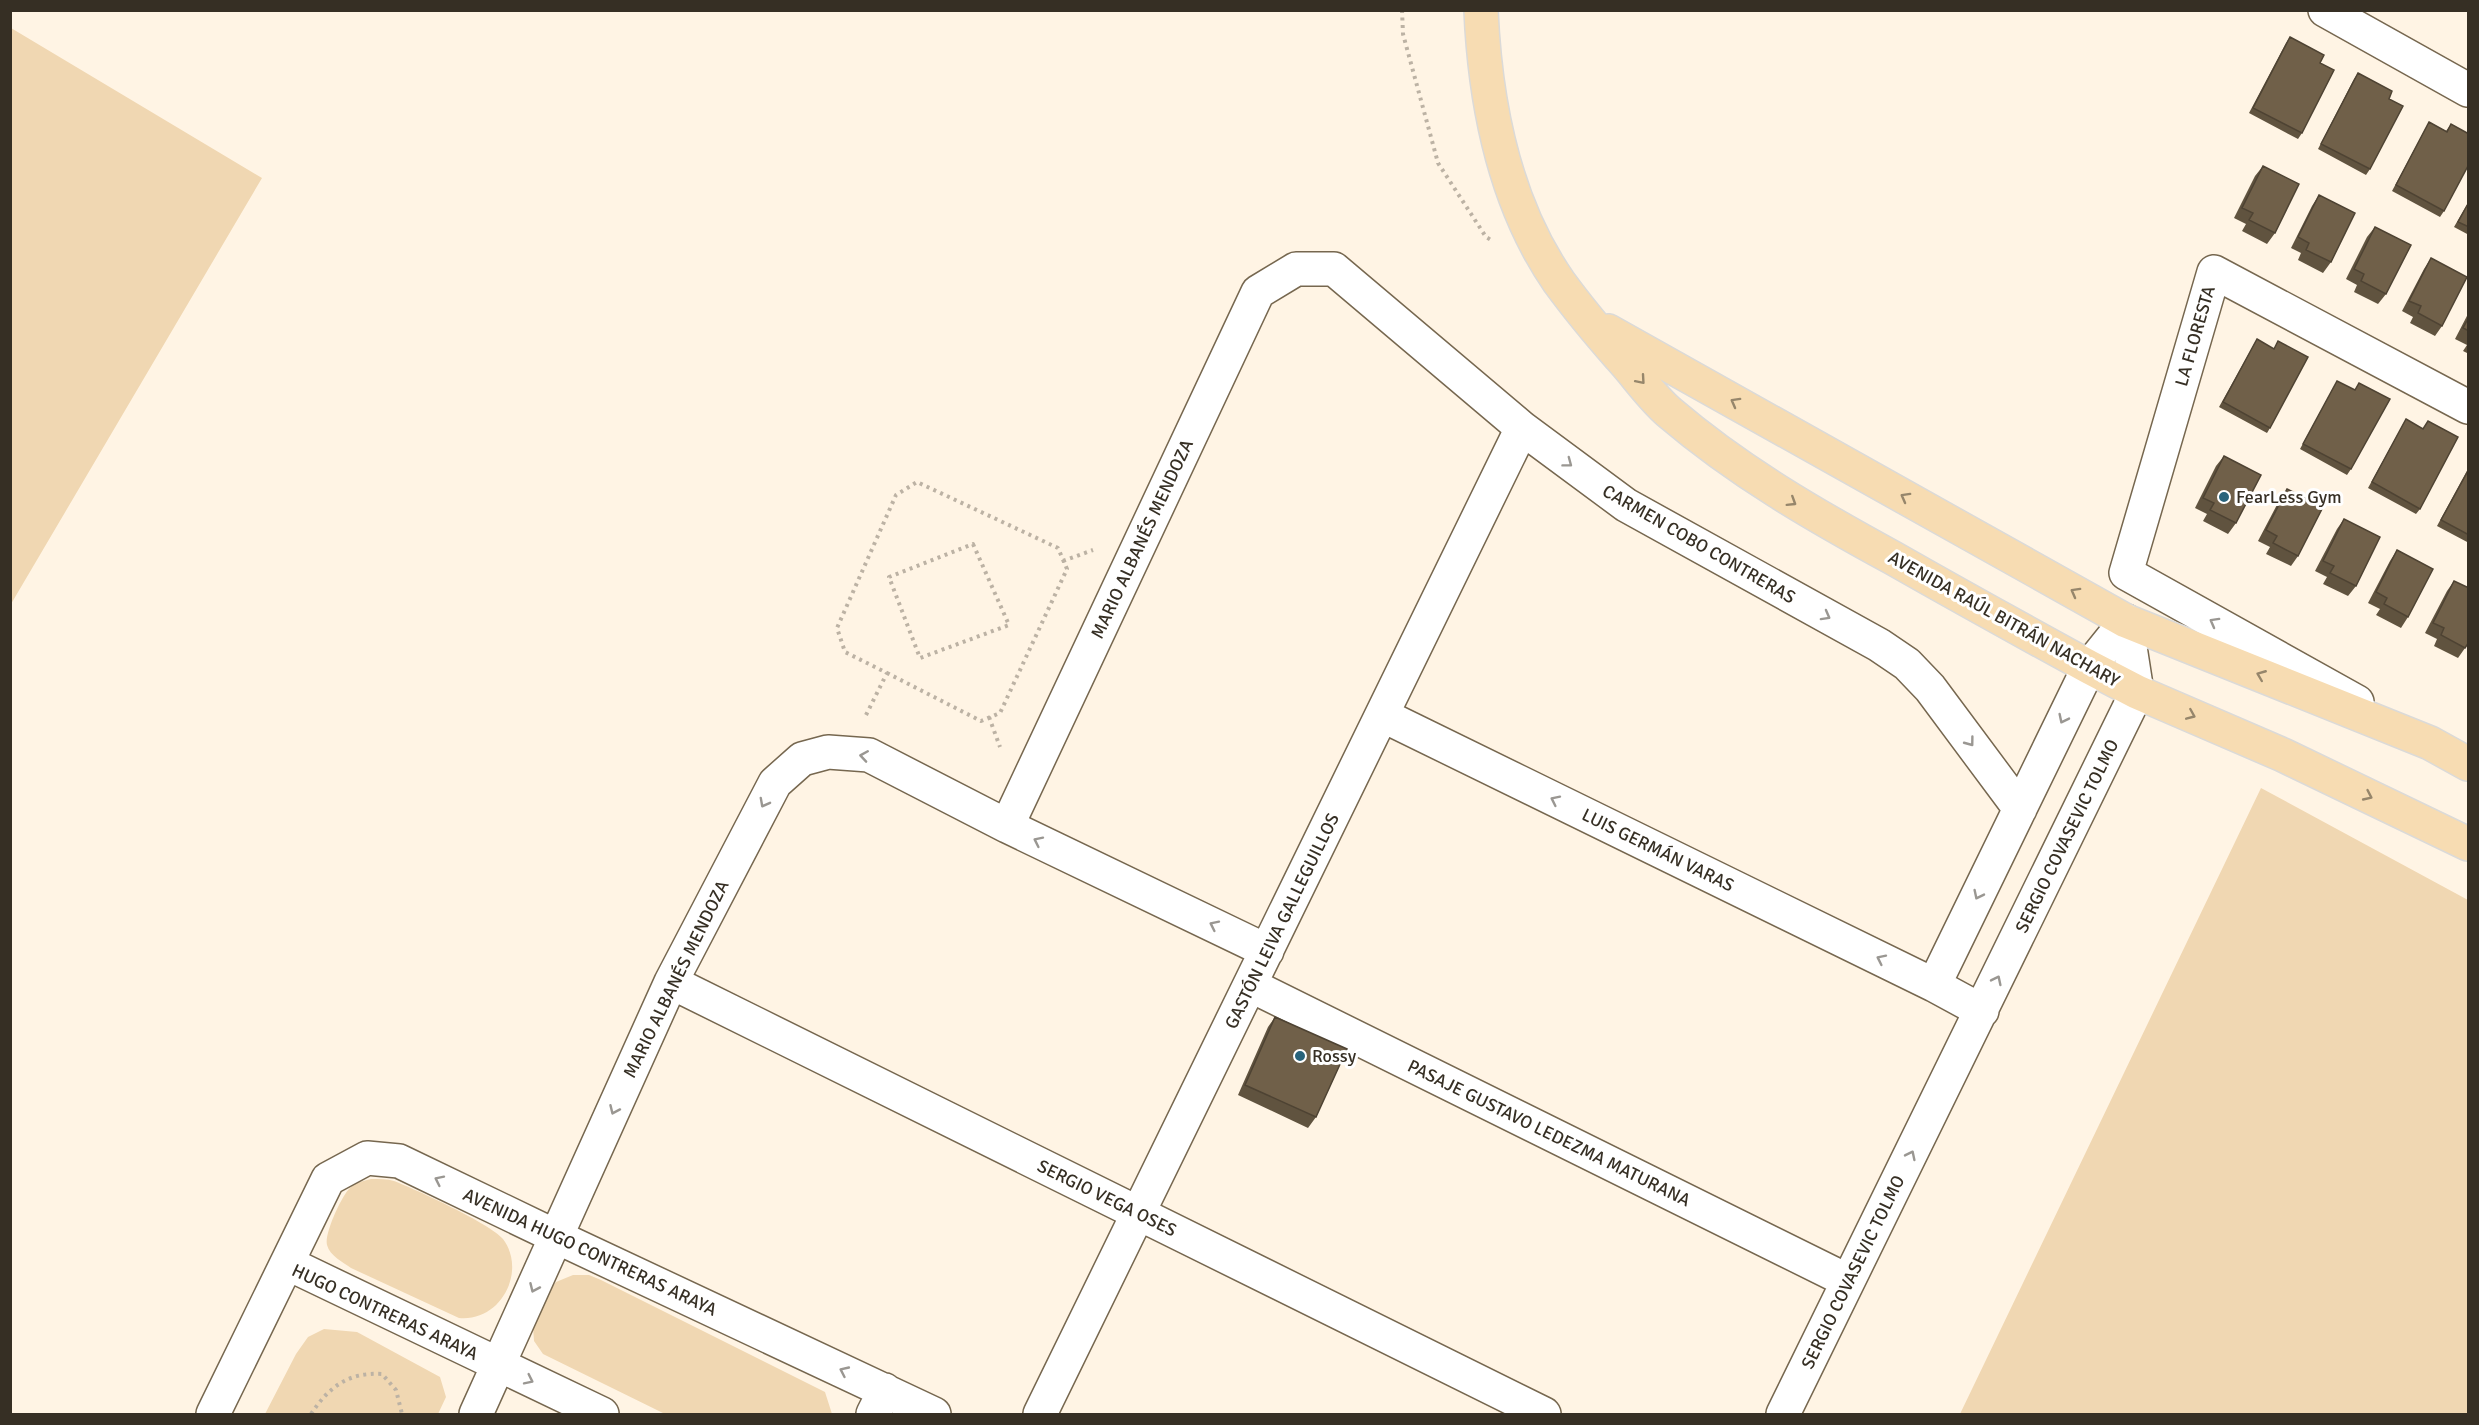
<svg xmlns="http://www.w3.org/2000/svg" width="2479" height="1425" font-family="Signika,sans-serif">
  <rect width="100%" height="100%" fill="#fff4e4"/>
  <path fill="#f0d7b2" d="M11,28l251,150 -251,426z
    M2261,788l207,112v514h-508z
    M371,1179c8,0 16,0 23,2 21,8 97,43 109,58 24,32 -2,83 -44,79l-108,-50c-8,-6 -21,-12 -24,-23 -3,-11 15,-50 23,-57 6,-6 13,-7 21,-9z
    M573,1275h16l12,5 224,112 7,22h-167l-122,-60 -9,-13 -2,-29 24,-30z
    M324,1329l33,3 83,45 6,20 -8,17h-173l31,-60 12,-17z"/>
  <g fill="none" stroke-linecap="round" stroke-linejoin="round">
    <g stroke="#76674f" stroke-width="36">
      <path id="minor" d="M2325,10l143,80
        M2357,702l-231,-129 88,-301 254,135
        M1382,715l552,270 48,26
        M1007,826l251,-534 38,-23h38l188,159 104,77 253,140 28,19 23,24 90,121
        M671,982l873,432
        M1250,985l598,296
        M1934,985l155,-318 37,-46
        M287,1263l315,151
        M213,1414l115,-235 39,-21 32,3 158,76 377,177
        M476,1414l195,-432 104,-199 27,-24 26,-7 41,3 138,71 260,125
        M873,1414l12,-24
        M1040,1414l482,-986
        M1783,1414l354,-722 -11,-71"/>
    </g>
    <g stroke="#dbdad8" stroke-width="36">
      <path id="major" d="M1481,10c4,94 24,194 78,272 19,26 39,50 60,74 17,18 32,41 51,57 68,58 144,102 223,145 65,37 130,73 196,109l48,25 146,63 185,89
        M1608,331l518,290 304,122 38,21"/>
    </g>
    <path stroke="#bcb2a4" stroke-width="4" stroke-dasharray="3 4.5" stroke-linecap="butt" d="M1402,10l1,24 35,129 48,74 5,3
      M973,544l36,81 -89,33 -31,-81z
      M1063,561l30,-11
      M866,715l21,-42 -42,-21 -8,-24 59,-133 21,-13 141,66 9,21 -67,144 -19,8 -94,-48
      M989,717l11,30
      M311,1414c18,-27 37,-42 71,-40l14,16 6,24"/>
    <use href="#minor" stroke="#fff" stroke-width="33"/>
    <use href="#major" stroke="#f7dcb2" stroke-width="33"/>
  </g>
  <path fill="#60533f" d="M2290,37l30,26 -18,70 -4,6 -49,-26 37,-70z
    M2358,73l12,96 -4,6 -48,-26 36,-70z
    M2429,122l17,9 5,-7 -7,87 -4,6 -48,-26z
    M2263,166l12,67 -8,11 -25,-13 4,-7 -12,-6 21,-42z
    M2319,195l12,67 -8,11 -25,-13 3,-7 -10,-5 21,-42z
    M2469,201v34l-15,-8z
    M2375,227l11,67 -8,10 -24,-12 3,-7 -11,-6 21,-42z
    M2431,258l11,68 -7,10 -25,-13 3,-6 -11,-6 22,-42z
    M2469,312v42l-6,-3 4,-6 -12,-6z
    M2257,339l13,89 -3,5 -48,-26z
    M2337,381l18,9 4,-7 -8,86 -4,6 -47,-26z
    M2406,419l14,90 -4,5 -48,-26z
    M2224,456l12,67 -8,11 -25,-13 4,-7 -12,-6 21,-42z
    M2469,467v76l-32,-17z
    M2287,489l11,67 -7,10 -25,-12 4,-7 -12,-6 22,-42z
    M2344,519l12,67 -8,10 -25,-12 4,-7 -12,-6 22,-42z
    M2397,550l11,67 -7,11 -25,-13 4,-6 -12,-6 22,-42z
    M2454,581l11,67 -7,10 -24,-12 3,-7 -12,-6 22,-42z
    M1275,1017l41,100 -8,11 -70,-33 30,-68z"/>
  <path fill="#706049" stroke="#4e4333" stroke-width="1.5" d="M2290,37l34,18 -4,8 14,7 -32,63 -49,-25z
    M2358,73l34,18 -3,8 14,7 -33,63 -49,-25z
    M2429,122l18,10 4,-8 18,10v30l-25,47 -48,-26z
    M2263,166l36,18 -24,49 -26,-13 4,-7 -11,-5z
    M2319,195l36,18 -24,49 -25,-12 3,-7 -11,-6z
    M2469,202v25l-11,-5z
    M2375,227l36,18 -25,49 -25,-13 3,-7 -10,-5z
    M2431,258l36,19 -25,49 -24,-13 3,-7 -12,-5z
    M2469,317v14l-6,-3z
    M2257,339l17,10 4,-8 30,16 -38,71 -47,-26z
    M2337,381l18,9 4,-7 31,16 -39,70 -48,-25z
    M2406,419l17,10 5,-8 30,16 -38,72 -48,-27z
    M2224,456l37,19 -25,48 -26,-13 4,-7 -11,-5z
    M2469,469v66l-28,-15z
    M2287,489l36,18 -25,49 -25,-13 4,-7 -11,-6z
    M2344,519l36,18 -24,49 -26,-13 4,-7 -11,-5z
    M2397,550l36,19 -25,48 -24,-13 3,-6 -11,-6z
    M2454,581l15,7v54l-4,6 -24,-13 3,-7 -11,-5z
    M1275,1017l72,32 -31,68 -71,-32z"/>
  <defs><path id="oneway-chevron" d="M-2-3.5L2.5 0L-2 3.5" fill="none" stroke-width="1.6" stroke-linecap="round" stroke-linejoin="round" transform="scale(1.5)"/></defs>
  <g stroke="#96866b">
    <use href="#oneway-chevron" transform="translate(1641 380) rotate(49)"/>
    <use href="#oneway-chevron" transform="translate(1735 402) rotate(-151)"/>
    <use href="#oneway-chevron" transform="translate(1905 497) rotate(-151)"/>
    <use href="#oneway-chevron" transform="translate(1792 502) rotate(32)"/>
    <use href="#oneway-chevron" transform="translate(2075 592) rotate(-151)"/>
    <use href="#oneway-chevron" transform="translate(2261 675) rotate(-158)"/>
    <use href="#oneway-chevron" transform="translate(2191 715) rotate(23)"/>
    <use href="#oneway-chevron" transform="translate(2368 796) rotate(25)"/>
  </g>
  <g stroke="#9a9792">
    <use href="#oneway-chevron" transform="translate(1568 463) rotate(37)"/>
    <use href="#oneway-chevron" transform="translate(1826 616) rotate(29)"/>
    <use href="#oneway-chevron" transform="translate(2214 622) rotate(-151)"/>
    <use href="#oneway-chevron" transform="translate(2063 719) rotate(116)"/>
    <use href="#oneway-chevron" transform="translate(1970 742) rotate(53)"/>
    <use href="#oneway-chevron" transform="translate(864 756) rotate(-171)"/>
    <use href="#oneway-chevron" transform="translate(1555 800) rotate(-154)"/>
    <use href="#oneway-chevron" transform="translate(764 803) rotate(118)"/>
    <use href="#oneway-chevron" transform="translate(1038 841) rotate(-154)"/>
    <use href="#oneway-chevron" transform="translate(1978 895) rotate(116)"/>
    <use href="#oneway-chevron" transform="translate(1214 925) rotate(-154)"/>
    <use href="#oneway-chevron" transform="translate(1881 959) rotate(-154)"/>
    <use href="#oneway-chevron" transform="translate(1997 980) rotate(-64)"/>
    <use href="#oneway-chevron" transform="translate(614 1110) rotate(114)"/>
    <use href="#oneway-chevron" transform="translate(1911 1155) rotate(-64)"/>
    <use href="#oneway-chevron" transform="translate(439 1180) rotate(-154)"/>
    <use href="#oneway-chevron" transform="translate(534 1288) rotate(114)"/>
    <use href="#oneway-chevron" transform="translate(844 1371) rotate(-155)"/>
    <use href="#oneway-chevron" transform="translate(529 1380) rotate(26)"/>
  </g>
  <g fill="#28637b" stroke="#fff" stroke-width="2">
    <circle cx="2224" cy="497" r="6"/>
    <circle cx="1300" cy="1056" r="6"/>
  </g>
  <g text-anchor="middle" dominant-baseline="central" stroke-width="6" stroke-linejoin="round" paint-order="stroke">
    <g font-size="18" fill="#362f24" stroke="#fff">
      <text transform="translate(2195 336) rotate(-74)">LA FLORESTA</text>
      <text transform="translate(1142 539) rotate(-65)">MARIO ALBANÉS MENDOZA</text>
      <text transform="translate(1699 544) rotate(30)">CARMEN COBO CONTRERAS</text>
      <text transform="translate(2004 619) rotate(29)">AVENIDA RAÚL BITRÁN NACHARY</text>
      <text transform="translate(2067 836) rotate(-64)">SERGIO COVASEVIC TOLMO</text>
      <text transform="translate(1658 850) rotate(26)">LUIS GERMÁN VARAS</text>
      <text transform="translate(1282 921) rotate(-64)">GASTÓN LEIVA GALLEGUILLOS</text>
      <text transform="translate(676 979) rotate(-64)">MARIO ALBANÉS MENDOZA</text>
      <text transform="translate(1549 1133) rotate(26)">PASAJE GUSTAVO LEDEZMA MATURANA</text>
      <text transform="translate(1107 1198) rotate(26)">SERGIO VEGA OSES</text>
      <text transform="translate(590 1252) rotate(25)">AVENIDA HUGO CONTRERAS ARAYA</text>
      <text transform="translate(1853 1272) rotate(-64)">SERGIO COVASEVIC TOLMO</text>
      <text transform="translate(385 1312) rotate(25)">HUGO CONTRERAS ARAYA</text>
    </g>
    <g font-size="18" fill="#362f24" stroke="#fff" text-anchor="start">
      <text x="2236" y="497">FearLess Gym</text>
      <text x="1312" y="1056">Rossy</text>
    </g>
  </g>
  <rect width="2479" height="1425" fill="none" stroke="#362f24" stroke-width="24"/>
</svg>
